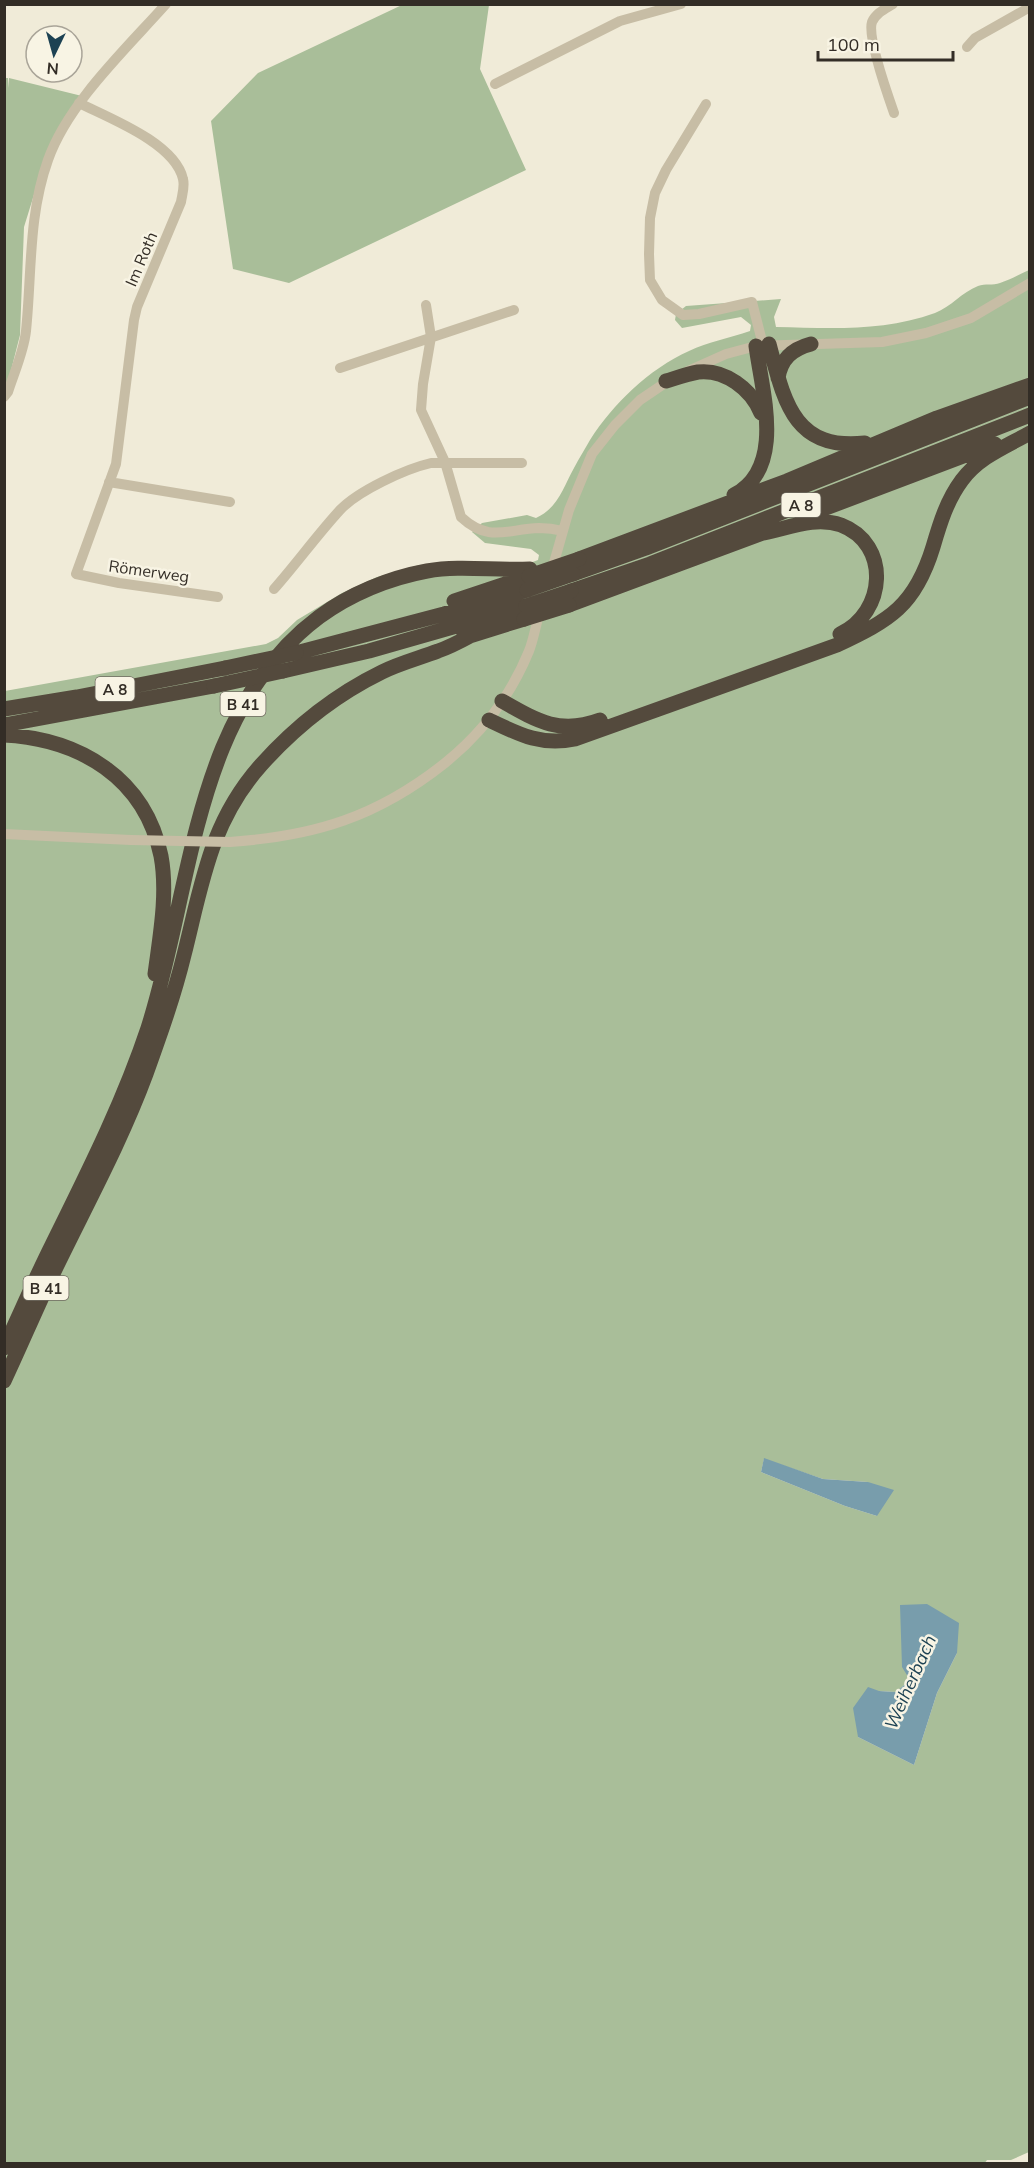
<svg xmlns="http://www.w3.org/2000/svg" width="1034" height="2168" font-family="Mulish,sans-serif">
  <rect width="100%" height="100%" fill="#f0ebd8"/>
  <path fill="#a9be99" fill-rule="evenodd" d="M404,4l85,1 -9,64 46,101 -237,113 -56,-14 -22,-148 47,-48z
    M5,78h3l1,10v-10l73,18 -37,63 -21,68 -4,108 -15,59z
    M1029,270v1882l-18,8h-24l-3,4 -979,-1v-1472l261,-47 12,-6 19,-18 45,-27 35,-16 42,-12 41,-3 70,1 8,-3 1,-5 -8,-6 -46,-6 -13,-11 10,-9 45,-8 9,3c22,-10 27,-30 38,-50 5,-10 11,-19 16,-28 23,-36 59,-71 99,-89 19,-9 41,-13 61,-20l1,-6 -10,-8 -59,11 -7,-8 1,-6 10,-8 95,-7 -7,18 2,10c54,1 107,5 159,-14 16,-6 27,-21 43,-27 7,-3 15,0 22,-3 10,-3 20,-9 29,-13zM764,1459l59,20 45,3 9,34 -32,-10 -84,-34zM957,1653l-20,40 -23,72 -56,-28 21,-46 17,1 14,-12z"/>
  <path fill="#789dac" d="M764,1458l59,21 45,3 26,8 -17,26 -32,-10 -84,-34z
    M927,1604l32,19 -2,30 -20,40 -23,72 -56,-28 -5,-29 15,-21 11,4 17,1 14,-12 -8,-13 -2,-62z"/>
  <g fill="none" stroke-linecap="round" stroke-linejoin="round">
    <path stroke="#c7bda5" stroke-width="10" d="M893,4c-8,5 -17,9 -21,18 -5,15 16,74 22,91
      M967,47l8,-9 55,-31
      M495,84l125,-63 61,-17
      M79,103c30,15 96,40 104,76 2,8 -1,16 -2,23l-44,105 -3,13 -18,144 -40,110 43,9 99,14
      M706,104l-40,66 -11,23 -5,25 -1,36 1,26 12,20 21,15 16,-1 53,-12 11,43
      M426,305l5,32 -8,47 -2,26 24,52 16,55c28,26 46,12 78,11 8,0 16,1 24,3
      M340,368l174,-58
      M688,371l38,-17 30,-8 126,-4 44,-9 45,-15 59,-35
      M4,397l4,-5c6,-19 16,-41 18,-61 6,-58 2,-115 22,-171 20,-57 78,-111 118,-156
      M109,482l121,20
      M551,573l18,-63 23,-56 23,-29 25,-25 31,-21
      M274,589c23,-26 43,-54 66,-79 18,-19 65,-41 91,-47h91
      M4,834l127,6
      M230,842c85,-6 147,-25 215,-79 37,-30 66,-68 84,-112 5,-13 7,-27 11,-40"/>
    <path stroke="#544a3d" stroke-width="15" d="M769,344c15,56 24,107 96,99
      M778,378c3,-19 14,-29 33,-34
      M666,381c10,-3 21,-7 32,-9 27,-3 53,17 63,41
      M734,495c52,-27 28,-103 22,-149
      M802,517l193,-73
      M764,533c25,-5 51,-17 77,-8 50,19 45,88 -1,109
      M579,559l208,-78 150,-63 93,-33
      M573,574l73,-26 384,-151
      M571,591l79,-27 380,-149
      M454,601l75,-25
      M569,605l202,-75
      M463,638l61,-19
      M296,653l148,-39 83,-24
      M283,671l86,-20 157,-45
      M502,701c35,20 58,34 98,19
      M4,709l73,-12 148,-29
      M489,720c31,15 52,26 86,19l262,-94c53,-25 78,-39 96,-98 7,-24 14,-47 29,-67 17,-23 43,-33 68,-47
      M4,725l210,-39
      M4,735c76,4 141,43 157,121 7,38 -1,80 -6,118
      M4,1348c16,-34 31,-69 48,-103 35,-71 71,-142 96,-217 45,-139 44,-316 171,-411 31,-23 70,-39 108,-46 34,-6 69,0 103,-2
      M4,1381c15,-32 29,-65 44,-97 33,-70 71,-137 98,-210 14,-39 28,-78 38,-119 18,-71 26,-133 77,-190 34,-38 76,-71 121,-93 18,-9 38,-14 56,-21 12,-4 23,-10 34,-16"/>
    <path stroke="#c7bda5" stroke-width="10" d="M131,840l99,2"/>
    <path stroke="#544a3d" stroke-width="15" d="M529,576l50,-17
      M527,590l46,-16
      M526,606l45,-15
      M524,619l45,-14
      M225,668l71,-15
      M214,686l69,-15"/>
  </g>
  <g text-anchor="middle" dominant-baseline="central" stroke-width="5" stroke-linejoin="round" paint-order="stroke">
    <g fill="#f8f4e4" stroke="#6e695f" stroke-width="1.5">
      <rect x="781.5" y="493" width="39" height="24" rx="4.5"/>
      <rect x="95.5" y="677" width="39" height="24" rx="4.5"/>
      <rect x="220.5" y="692" width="45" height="24" rx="4.5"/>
      <rect x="23.5" y="1276" width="45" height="24" rx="4.5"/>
    </g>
    <g font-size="15" font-weight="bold" fill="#332d26">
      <text x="801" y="505">A 8</text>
      <text x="115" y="689">A 8</text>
      <text x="243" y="704">B 41</text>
      <text x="46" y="1288">B 41</text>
    </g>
    <g font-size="16" fill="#332d26" stroke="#f8f4e4">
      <text transform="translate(141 259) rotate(-67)">Im Roth</text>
      <text transform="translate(149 571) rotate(8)">Römerweg</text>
    </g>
    <g font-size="18" font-style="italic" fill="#1d4253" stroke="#f8f4e4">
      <text transform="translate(910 1682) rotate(-66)">Weiherbach</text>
    </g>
  </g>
  <rect width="1034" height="2168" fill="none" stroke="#332d26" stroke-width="12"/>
  <g transform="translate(54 54) rotate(185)"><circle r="28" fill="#f8f4e4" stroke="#a9a498" stroke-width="1.5"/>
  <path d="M0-4.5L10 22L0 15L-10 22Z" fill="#1d4253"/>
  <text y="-9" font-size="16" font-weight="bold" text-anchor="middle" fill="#332d26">N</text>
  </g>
  <path d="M818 51v9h135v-9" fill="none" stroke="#332d26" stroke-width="3"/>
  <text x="827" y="51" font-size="18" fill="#332d26" stroke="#f8f4e4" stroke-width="4.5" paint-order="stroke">100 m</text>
</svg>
